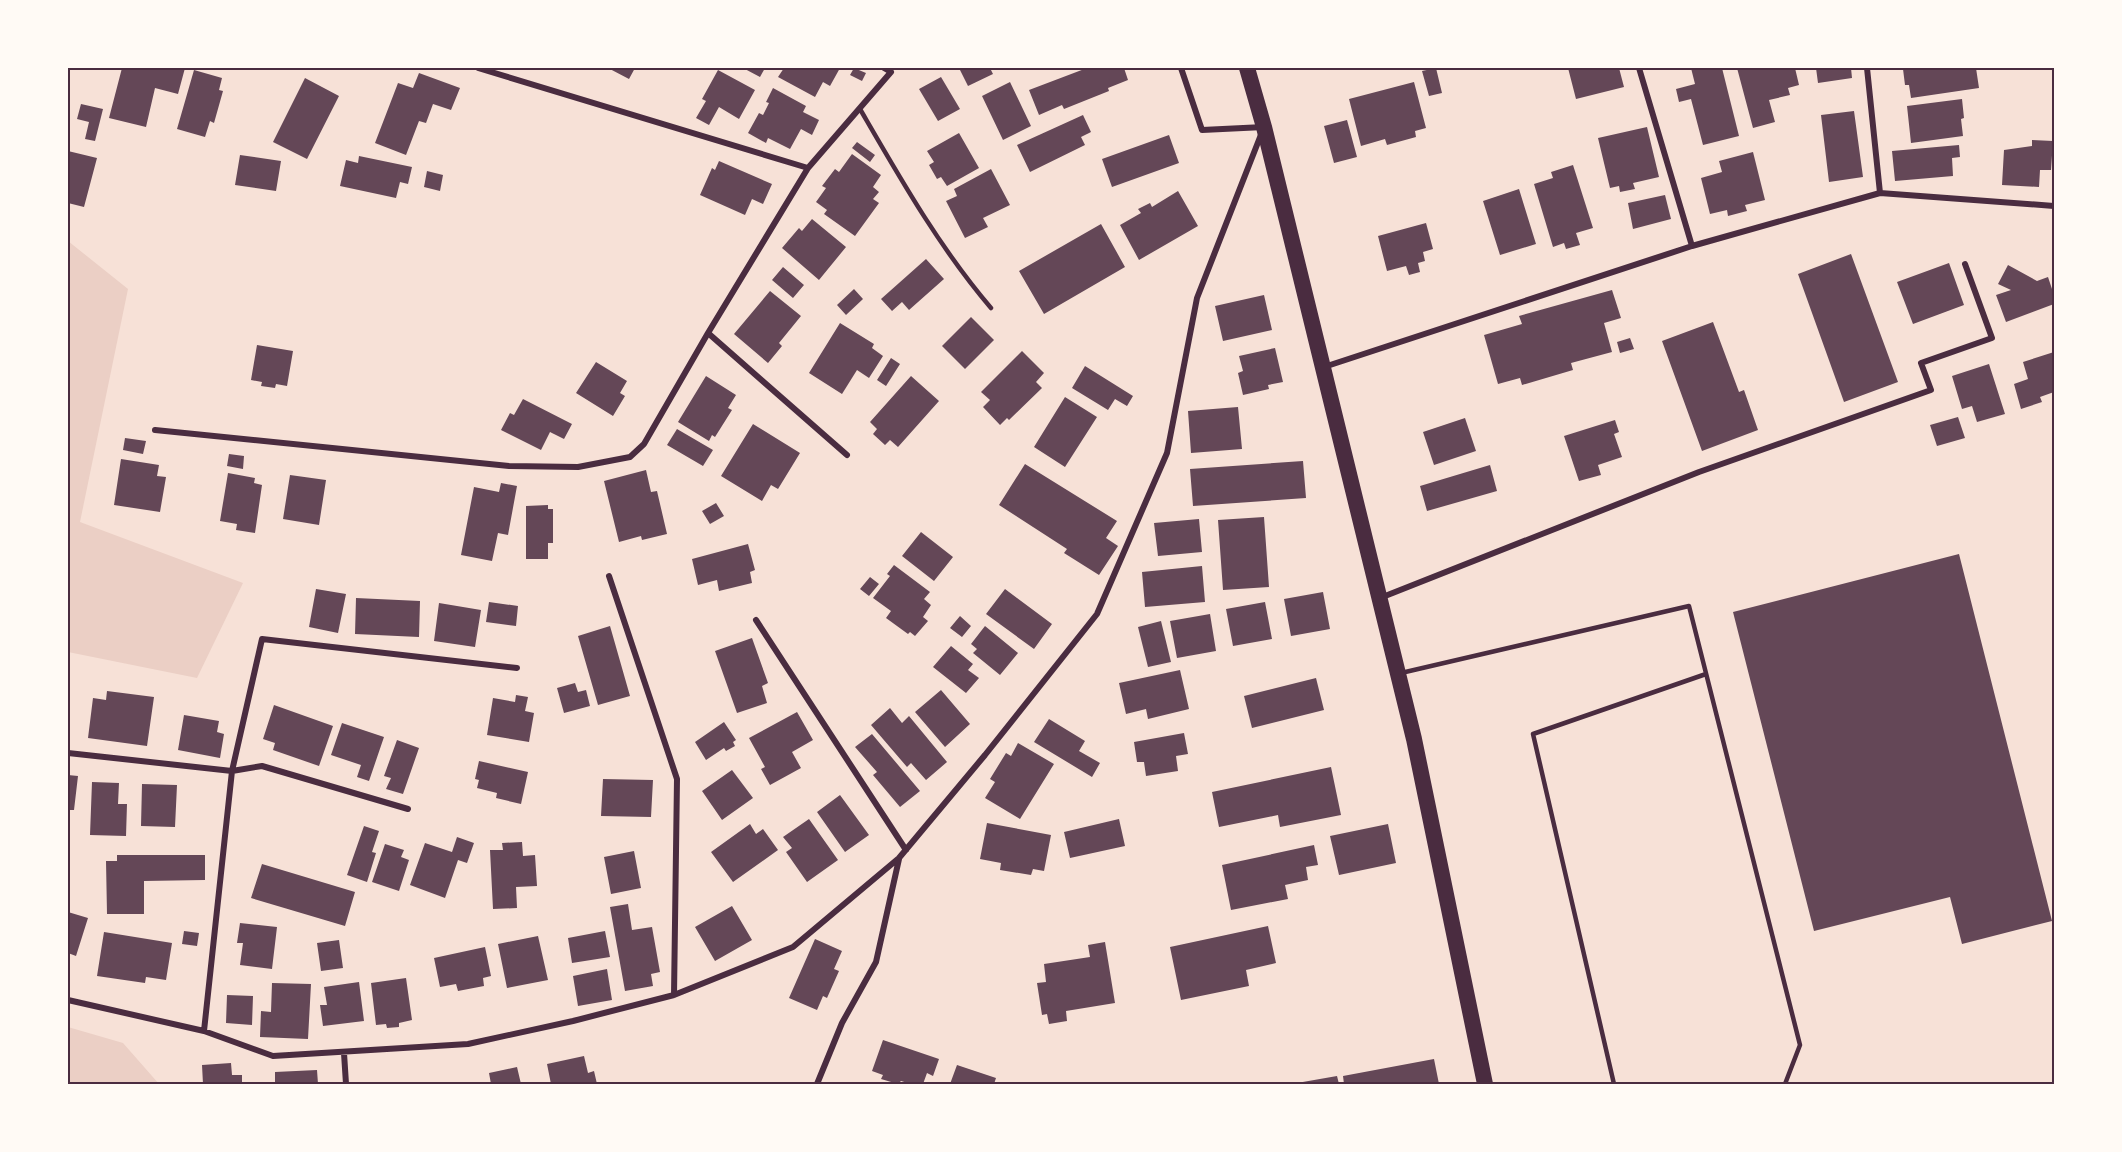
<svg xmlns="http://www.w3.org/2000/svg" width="2122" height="1152" font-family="'Noto Serif',serif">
  <rect width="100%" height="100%" fill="#f7e1d7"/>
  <path fill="#ebcfc5" d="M68,241l60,48 -48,233 163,61 -46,95 -129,-26z
    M68,1027l55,16 36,41h-91z"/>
  <path fill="#644757" d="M122,68h63l-7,26 -23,-6 -9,39 -37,-9z
    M608,68h27l-6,11z
    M743,68h22l-5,9z
    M784,68h56l-10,18 -7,-4 -8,15 -37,-20z
    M854,68l12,5 -4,8 -12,-6z
    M959,68h31l3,6 -25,12z
    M1087,68h37l4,12 -20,8 1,3 -45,18 -2,-4 -23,10 -10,-25z
    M1436,68l6,25 -13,3 -7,-25z
    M1568,68h51l5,19 -48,12z
    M1691,68h31l17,68 -36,9 -12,-46 -12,3 -3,-13 19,-5z
    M1737,68h58l4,17 -11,3 2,7 -21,5 6,22 -22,6z
    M1816,68h35l1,10 -34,5z
    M1907,68h69l3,20 -68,10 -2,-13h-4l-2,-16z
    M194,70l28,8 -3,12 4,1 -9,32 -4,-2 -5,16 -28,-8z
    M718,70l37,20 -16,29 -20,-12 -10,18 -13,-7 10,-17 -4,-2z
    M419,73l41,15 -9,22 -18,-6 -7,19 -7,-2 -13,34 -31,-12 23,-60 15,5z
    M941,77l19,32 -22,12 -19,-32z
    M305,78l34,18 -32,63 -34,-17z
    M1010,82l21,44 -28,14 -21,-44z
    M1414,82l12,46 -11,3 1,6 -29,8 -2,-6 -24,7 -12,-47z
    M773,88l33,18 -3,6 16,8 -7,15 -11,-6 -11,20 -22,-11 -2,5 -18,-10 11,-20 4,2 6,-12 -3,-1z
    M1962,99l2,19 -3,1 2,17 -52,7 -4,-37z
    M81,104l22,5 -8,32 -10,-2 4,-17 -12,-3z
    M1854,111l9,66 -34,5 -8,-67z
    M1083,115l8,17 -10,5 4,8 -55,27 -13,-27z
    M1347,120l10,37 -23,6 -10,-37z
    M1647,127l12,50 -26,6 2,6 -15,3 -1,-6 -9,2 -12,-50z
    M959,133l20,35 -32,18 -6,-9 -4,2 -8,-14 5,-3 -7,-11z
    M1169,135l10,28 -67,24 -10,-28z
    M2032,140l21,1 -2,29h-11l-1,17 -37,-2 2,-35 28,-4z
    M857,142l18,13 -5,7 -18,-14z
    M1959,145l1,12 -8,1 1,18 -58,5 -3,-30z
    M68,151l29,7 -13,49 -16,-4z
    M1753,152l12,48 -20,5 2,6 -19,5 -1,-6 -17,4 -9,-36 21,-6 -3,-11z
    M852,154l29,21 -8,12 6,5 -6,7 6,4 -24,33 -31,-22 3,-4 -11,-8 10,-14 -4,-2 13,-17 4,3z
    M240,155l41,6 -5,30 -41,-6z
    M359,156l53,11 -4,17 -8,-2 -4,16 -56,-12 6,-26 12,3z
    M719,161l53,23 -9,20 -11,-5 -7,16 -45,-20 12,-27 3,2z
    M1573,165l20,63 -17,5 4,12 -14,4 -2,-6 -11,4 -19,-63 19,-6 -2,-6z
    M991,169l19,36 -27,13 5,9 -23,11 -19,-37 11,-5 -3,-7z
    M427,171l16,4 -3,16 -16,-4z
    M1519,189l17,55 -36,11 -17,-54z
    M1178,191l20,35 -59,34 -19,-35 21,-12 -3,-4 12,-6 2,4z
    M1665,195l6,24 -38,10 -5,-26z
    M812,219l34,28 -27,33 -37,-32 17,-20 3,3z
    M1426,223l7,26 -10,3 2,9 -7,2 2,9 -11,3 -3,-9 -19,5 -9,-35z
    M1101,224l24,43 -81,47 -25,-43z
    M1851,254l47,128 -54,20 -46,-128z
    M926,259l18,20 -35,31 -7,-8 -10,9 -11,-12z
    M1949,263l15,42 -51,19 -16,-42z
    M2008,265l29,16 11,-4 6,18v9l-48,18 -10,-27 15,-5 -13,-6z
    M783,267l21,18 -11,13 -21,-18z
    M854,289l9,10 -17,16 -9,-10z
    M1612,290l9,28 -17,5 8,29 -41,11 2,7 -51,15 -2,-7 -22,6 -14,-49 38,-11 -3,-8z
    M770,291l31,25 -22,27 3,3 -14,17 -34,-29z
    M1264,295l8,35 -49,11 -8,-35z
    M971,317l23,23 -29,29 -23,-23z
    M1713,322l26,70 5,-2 14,40 -56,21 -40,-110z
    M840,323l34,21 -2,4 11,8 -14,22 -12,-8 -15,24 -33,-21z
    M1630,338l4,11 -14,4 -3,-11z
    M257,345l36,6 -6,35 -11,-2 -1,4 -14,-2 1,-4 -11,-2z
    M1275,348l8,34 -15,3 1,4 -26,6 -5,-22 5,-2 -4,-15z
    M1022,351l22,22 -8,9 6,6 -33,32 -2,-2 -7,7 -17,-18 7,-7 -9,-8z
    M2054,352v40l-14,5 2,5 -21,7 -7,-25 14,-5 -5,-17z
    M891,358l9,6 -14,22 -9,-6z
    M596,362l31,19 -7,12 5,3 -12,20 -37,-23z
    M1989,364l16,50 -28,8 -5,-16 -10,3 -10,-33z
    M1085,366l48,30 -6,10 -12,-7 -7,11 -36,-22z
    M706,376l30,19 -8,13 4,2 -17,27 -3,-2 -3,6 -31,-19z
    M911,376l28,25 -41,46 -8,-7 -5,5 -12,-11 4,-5 -7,-7z
    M1065,397l32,20 -32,50 -31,-20z
    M523,399l49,25 -8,15 -14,-7 -9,18 -40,-20 9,-17 4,2z
    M1238,407l4,42 -51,4 -3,-42z
    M1958,417l7,21 -28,8 -7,-21z
    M1465,418l11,33 -42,14 -11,-33z
    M1615,420l4,12 -5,2 8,23 -24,8 3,10 -22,6 -15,-45z
    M753,424l47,29 -22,36 -7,-4 -9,16 -41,-25z
    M677,429l36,21 -10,16 -36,-21z
    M125,438l21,3 -3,13 -20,-4z
    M229,454l15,2 -1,13 -16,-3z
    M121,459l38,6 -2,11 9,1 -6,35 -46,-7z
    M1303,461l3,37 -113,8 -3,-37z
    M1025,464l92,57 -11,17 12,8 -19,29 -35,-22 3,-4 -68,-44z
    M1490,465l7,26 -70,20 -7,-25z
    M646,470l5,22 6,-1 10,43 -25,6 -1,-4 -22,6 -15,-61z
    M228,473l27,5 -1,5 8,2 -7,48 -19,-3 1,-6 -17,-3z
    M290,475l36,5 -7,45 -36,-6z
    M501,483l16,3 -9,49 -10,-2 -6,28 -31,-6 13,-68 25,5z
    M716,503l8,13 -14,8 -8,-13z
    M548,505v4h5v34h-5v16h-22v-53z
    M1264,517l5,70 -46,3 -5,-70z
    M1199,519l3,33 -44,4 -4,-33z
    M921,532l32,25 -19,24 -32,-25z
    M748,544l7,26 -5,2 2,11 -33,8 -2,-11 -19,5 -6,-26z
    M1959,554l93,367 -90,23 -12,-47 -136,34 -81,-319z
    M894,565l36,27 -6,7 7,6 -8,12 5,4 -13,15 -5,-4 -2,2 -22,-16 5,-7 -18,-13 17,-22 -3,-2z
    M1202,566l3,36 -60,5 -3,-35z
    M870,577l9,7 -10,12 -9,-7z
    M316,589l30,5 -8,39 -29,-6z
    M1005,589l47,35 -18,25 -48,-35z
    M1323,592l7,37 -39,7 -7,-37z
    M356,598l64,3 -1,36 -64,-3z
    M489,602l29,4 -2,20 -30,-4z
    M1265,602l7,37 -39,7 -7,-37z
    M439,603l42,7 -6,37 -41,-6z
    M1210,614l6,37 -39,7 -7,-37z
    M960,616l11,10 -9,11 -12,-9z
    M1161,621l10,41 -23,5 -10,-40z
    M610,626l20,70 -32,9 -20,-69z
    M985,626l33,27 -18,22 -27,-22 4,-4 -6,-5z
    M752,638l16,45 -6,3 5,17 -30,10 -22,-62z
    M951,646l22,18 -5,6 11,8 -13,15 -33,-26z
    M1180,670l9,39 -41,10 -2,-10 -20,5 -7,-31z
    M1316,678l8,32 -72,18 -8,-32z
    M575,683l3,9 8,-2 4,16 -26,7 -7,-25z
    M941,690l29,34 -25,23 -30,-35z
    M107,691l47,6 -7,49 -59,-8 5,-40 13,2z
    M516,695l12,2 -3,14 9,2 -5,29 -42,-7 6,-37 22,4z
    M274,705l59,21 -14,40 -46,-16 2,-7 -12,-4z
    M890,708l12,15 7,-7 38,46 -21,18 -15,-17 -4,4 -36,-42z
    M797,712l16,28 -21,12 9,16 -31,17 -9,-16 4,-2 -16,-29z
    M184,715l35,6 -2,11 7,2 -4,24 -42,-8z
    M1049,719l36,22 -6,10 21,12 -8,14 -58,-35z
    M724,722l12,18 -3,2 2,4 -9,5 -2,-3 -18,12 -11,-18z
    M342,723l42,14 -15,44 -12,-4 4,-12 -30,-10z
    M1184,733l4,21 -12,2 2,15 -32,5 -2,-14h-7l-3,-20z
    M872,734l48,57 -20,16 -27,-32 4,-3 -22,-25z
    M397,740l22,8 -16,46 -17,-5 5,-11 -7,-2z
    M1018,743l36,21 -34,55 -35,-21 10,-16 -5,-3 16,-26 5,3z
    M479,761l49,11 -7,32 -25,-6 1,-5 -20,-5 2,-8 -4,-1z
    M1331,767l10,48 -61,12 -2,-12 -59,12 -7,-35z
    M732,770l21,28 -31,22 -20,-29z
    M68,775l10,1 -4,34h-4l-1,8z
    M603,779l50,1 -2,37 -50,-1z
    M92,782l27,1 -1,21h9l-1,32 -36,-1z
    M142,784l35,1 -2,42 -34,-1z
    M840,795l29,40 -24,17 -28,-40z
    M809,819l29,41 -31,22 -21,-30 6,-4 -9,-11z
    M1119,819l6,27 -55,12 -6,-26z
    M987,823l64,12 -7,36 -11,-2 -2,6 -31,-5 1,-7 -21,-4z
    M750,824l6,10 7,-5 15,21 -45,32 -22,-30z
    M1388,824l8,39 -57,12 -9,-39z
    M364,826l15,5 -7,21 4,1 -9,29 -20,-7z
    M457,837l17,6 -7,20 -9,-3 -13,38 -35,-13 15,-42 27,9z
    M522,842l1,14 12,-1 2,31 -21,1 1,21 -24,1 -3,-59h13l-1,-7z
    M385,844l19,6 -3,7 8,3 -10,31 -27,-9z
    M1314,845l4,20 -12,2 2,13 -23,5 3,14 -57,11 -9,-45z
    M634,851l7,37 -30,6 -7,-37z
    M117,855h88v25l-61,1v33h-37l-1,-53h11z
    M262,864l93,28 -10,34 -94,-28z
    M628,904l4,26 20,-3 8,45 -9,2 2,12 -28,5 -15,-84z
    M732,906l20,34 -37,21 -20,-34z
    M68,912l20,6 -12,38 -8,-3z
    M240,923l37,4 -5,42 -32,-4 3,-22h-6z
    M1268,926l8,37 -30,7 3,16 -68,14 -11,-53z
    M184,931l15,2 -2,13 -15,-2z
    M605,931l5,26 -38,6 -4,-25z
    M104,932l68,11 -6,37 -20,-3 -1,6 -48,-7z
    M538,936l10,44 -41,8 -9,-44z
    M815,939l27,12 -8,18 5,2 -12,27 -4,-2 -6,14 -28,-12z
    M339,940l4,28 -22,3 -4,-28z
    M1105,942l10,61 -49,8 1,10 -18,3 -2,-10 -5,1 -5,-32 9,-1 -2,-18 46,-7 -2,-12z
    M485,947l6,29 -8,2 1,8 -26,5 -2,-7 -16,3 -6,-29z
    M607,969l5,31 -34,6 -5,-30z
    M406,978l6,42 -13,3v4l-12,1 -1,-4 -10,1 -5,-42z
    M359,982l5,39 -41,5 -3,-21h7l-3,-18z
    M272,983l39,1 -3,55 -48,-2 1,-26 10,1z
    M227,995l26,1 -1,29 -26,-2z
    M883,1040l56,19 -6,17 -6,-3 -4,11h-12l-10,-3 -3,3 -17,-5 2,-4 -11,-4z
    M584,1056l4,17 6,-2 3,13h-46l-4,-20z
    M1434,1059l5,25h-95l-1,-8z
    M231,1063l1,12h10v9h-39l-1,-19z
    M957,1065l39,13 -2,6h-44z
    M517,1067l4,17h-30l-2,-11z
    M317,1070l1,14h-43v-12z
    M1337,1076l2,8h-42v-1z"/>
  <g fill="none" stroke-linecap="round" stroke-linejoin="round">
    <path stroke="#4a2c40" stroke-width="4.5" d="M860,109c40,69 79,138 131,199
      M1401,673l288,-67 111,439 -15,39
      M1614,1084l-81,-350 173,-60"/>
    <path stroke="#4a2c40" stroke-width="6" d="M478,68l330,100
      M1639,68l53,178
      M1867,68l13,125
      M1324,367l368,-121 188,-53 174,13
      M155,430l354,36 69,1 52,-10 14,-13 64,-111
      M847,455l-139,-122 100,-165 83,-96 -7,-4
      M609,576l68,203 -3,216
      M1380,598l319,-126 232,-82 -10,-27 71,-25 -27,-74
      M756,620l150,230
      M68,753l164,18 30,-5 146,43
      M68,1000l136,31 69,25 195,-12 105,-23 101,-26 119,-48 106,-89 86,-103 112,-141 70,-161 30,-155 67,-171 -62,3 -21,-62
      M204,1031l28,-260 30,-132 255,29
      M344,1053l2,31
      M817,1084l25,-61 34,-61 23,-103"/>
    <path stroke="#4a2c40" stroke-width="16" d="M1247,68l17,59 150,612 71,345"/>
  </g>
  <rect width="2122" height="1152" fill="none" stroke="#fffaf5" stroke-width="138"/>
  <rect x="69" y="69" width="1984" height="1014" fill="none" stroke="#4a2c40" stroke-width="2"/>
</svg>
